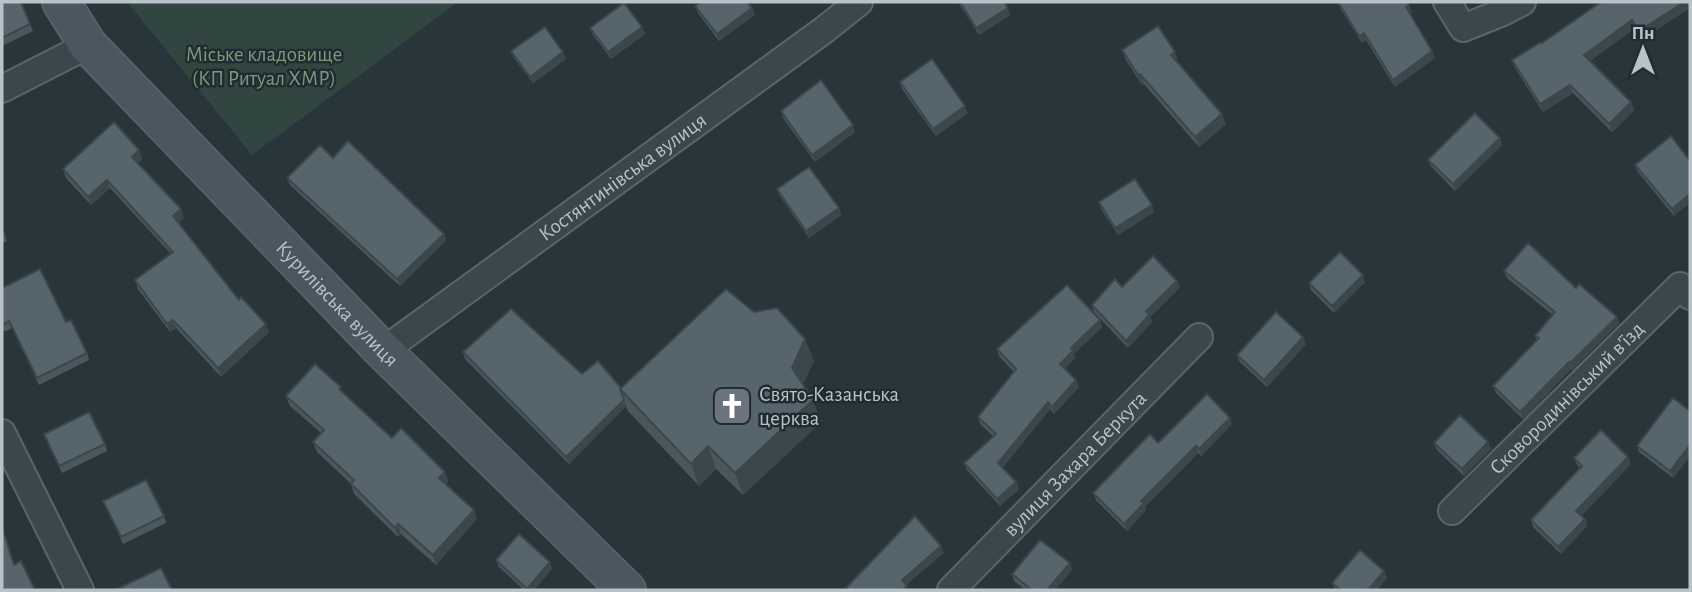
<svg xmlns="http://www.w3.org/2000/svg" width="1692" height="592" font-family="'Alegreya Sans',sans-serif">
  <rect width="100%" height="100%" fill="#28363c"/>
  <path fill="#314640" d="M127,2h331l-206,153z"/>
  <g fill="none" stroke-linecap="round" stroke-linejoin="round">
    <g stroke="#5a656b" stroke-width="30">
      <g id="street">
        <path d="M1447,2l16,26 40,-16 19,-10"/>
        <path d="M2,89l86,-44"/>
        <path id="s1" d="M383,351l441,-321 35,-28"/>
        <path d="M2,433l78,157"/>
        <path id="s2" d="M1452,511l228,-225 10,10"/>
        <path id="s3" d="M951,590l248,-253"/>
      </g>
    </g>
    <g stroke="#5a656b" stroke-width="40">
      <g id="secondary">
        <path id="s4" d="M61,2l27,43 295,306 244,239"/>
      </g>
    </g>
    <use href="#street" stroke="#3c474d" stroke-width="26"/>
    <use href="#secondary" stroke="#4b575f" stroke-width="37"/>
  </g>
  <path fill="#4a575d" d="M2,2h19l12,29 -31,15z
    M958,2h46l6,13 -31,20z
    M1337,2l75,10 -2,2 22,37 3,7 -40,29 -29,-47 -4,3 -22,-35z
    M1601,2h89v6l-48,31 -7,-11 -45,33 41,41 3,8 -22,22 -39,-39 -30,19 -28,-44 -3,-8 30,-17z
    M695,6l60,9 -36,26 -21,-28z
    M642,27l3,7 -34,25 -18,-24 -3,-7z
    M1122,50l56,13 48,61 -27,23 -55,-63 -2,1 -16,-25z
    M511,51l55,8 -33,24 -19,-25z
    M900,82l68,31 -32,23 -34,-47z
    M781,111l74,21 -40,30 -32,-44z
    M1671,136l3,80 -36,-44 -3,-7z
    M1502,145l-47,46 -24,-25 -3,-6z
    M333,158l111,76 2,6 -46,46 -110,-101 -3,-7z
    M142,159l-4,4 46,55 -6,5 61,77 30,32 -48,45 -45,-49 -6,4 -32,-43 -3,-9 36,-26 -61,-66 -19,17 -25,-27 -3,-9z
    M777,189l62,19 2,7 -32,23 -29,-42z
    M1099,202l55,10 -36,23 -17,-26z
    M2,227l5,14 -5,3z
    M1504,271l72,17 41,29 2,6 -47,47 -1,-1 -48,50 -27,-26 -3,-7 44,-46 -2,-4 18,-21 -46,-37z
    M1177,281l3,6 -30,30 2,5 -24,26 -34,-36 -2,-7 30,-18z
    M1365,282l-31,31 -23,-23 -2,-7z
    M2,288l64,34 21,31 2,7 -50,25 -27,-57 -8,4 -2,-5z
    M754,312l51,27 9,22 -11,23 18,38 -78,73 -27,-26 -17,17 -71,-75 -2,-5 -57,58 -104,-105 -2,-7 158,36z
    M1100,320l2,7 -28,27 1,4 -10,11 11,11 3,7 -25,27 -4,-5 -47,58 13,15 3,7 -19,17 -33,-36 -3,-7 30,-26 -14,-13 -2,-7 36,-45 -15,-16 -2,-7z
    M1306,344l-39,43 -28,-26 -2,-6z
    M343,393l49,45 53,34 3,9 -2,3 31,35 -41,46 -35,-31 -3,3 -44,-43 -3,-10 -34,-32 -4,-10 8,-9 -31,-27 -4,-10z
    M1690,411v45l-17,22 -34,-26 -2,-6z
    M1232,424l-31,32 -3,-3 -53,54 1,3 -19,21 -31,-31 -3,-7z
    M44,434l61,10 2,7 -45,22z
    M1434,443l57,6 -27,27 -27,-26z
    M1574,458l57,6 -50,52 4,3 2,7 -26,28 -28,-27 -2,-7 49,-52 -3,-3z
    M103,501l61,15 2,7 -43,21z
    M496,560l54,2 2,7 -18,21h-10l-25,-23z
    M1070,563l2,7 -17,20h-29l-12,-9 -2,-7z
    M1384,571l3,7 -10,12h-42l-3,-7z"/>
  <path fill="#3c474c" d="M1684,2h6v6l-48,31 -3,-8z
    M1409,5l3,7 -4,2 -2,-7z
    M752,8l3,7 -36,26 -2,-7z
    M1008,8l2,7 -31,20 -3,-7z
    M1632,20l3,8 -48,35 -3,-8z
    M642,27l3,7 -34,25 -3,-7z
    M1364,33l2,7 -4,3 -3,-7z
    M1432,51l3,7 -40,29 -2,-7z
    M563,52l3,7 -33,24 -3,-6z
    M1175,52l4,11 -8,-8z
    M1140,74l4,10 -2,1 -4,-10z
    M1570,85l3,8 -30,19 -3,-8z
    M1631,102l3,8 -22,22 -3,-8z
    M965,106l3,7 -32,23 -3,-7z
    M1222,114l4,10 -27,23 -4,-10z
    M853,125l2,7 -40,30 -3,-7z
    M1500,138l2,7 -47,46 -2,-7z
    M139,150l3,9 -7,6 -3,-8z
    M107,180l3,8 -19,17 -3,-8z
    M1690,194v9l-16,13 -2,-7z
    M1152,205l2,7 -36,23 -3,-7z
    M839,208l2,7 -32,23 -3,-7z
    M181,209l3,9 -8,6 -3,-8z
    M444,234l2,6 -46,46 -3,-7z
    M1363,275l2,7 -31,31 -2,-7z
    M1177,281l3,6 -30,30 2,5 -24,26 -2,-7 20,-30z
    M1617,317l2,6 -47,47 -2,-7z
    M173,320l3,8 -6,4 -3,-8z
    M1100,320l2,7 -28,27 1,4 -12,13 -3,-7 11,-16z
    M266,324l3,8 -48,45 -3,-9z
    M1303,337l3,7 -39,43 -3,-7z
    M805,339l9,22 -14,29 -8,-22z
    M1569,362l2,7 -48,50 -3,-7z
    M1076,380l3,7 -25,27 -2,-7z
    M624,400l2,6 -57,58 -3,-7z
    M813,400l8,22 -78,73 -8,-22z
    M1048,402l2,7 -49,60 -3,-6z
    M1230,418l2,6 -31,32 -2,-7z
    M1488,442l3,7 -27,27 -2,-7z
    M1690,445v11l-17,22 -3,-7z
    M708,446l8,23 -17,17 -8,-22z
    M1196,446l2,7 -53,54 1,3 -19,21 -3,-7 17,-23z
    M1628,457l3,7 -52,54 -3,-7z
    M445,472l3,9 -6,7 -3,-10z
    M1016,482l3,7 -19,17 -3,-7z
    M474,510l3,9 -41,46 -3,-10z
    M1585,519l2,7 -26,28 -3,-7z
    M398,524l3,10 -3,3 -3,-9z
    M941,546l3,7 -40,34 -2,-7z
    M550,562l2,7 -18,21h-6l-1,-1z
    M1070,563l2,7 -17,20h-8z
    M1384,571l3,7 -10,12h-9z"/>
  <path fill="#56656c" stroke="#3c474c" stroke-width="2" d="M2,2h19l9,22 -28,14z
    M701,2h46l5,6 -35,26 -22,-28z
    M960,2h44l4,6 -32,20z
    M1338,2h69l2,3 -3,2 26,44 -39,29 -29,-47 -5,3z
    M1601,2h83l-45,29 -7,-11 -48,35 47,47 -22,22 -39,-39 -30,19 -28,-44 29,-18 1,1z
    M624,3l18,24 -34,25 -18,-24z
    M1158,26l17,26 -4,3 51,59 -27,23 -55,-63 -2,1 -16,-25z
    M545,27l18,25 -33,25 -19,-26z
    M932,59l33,47 -32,23 -33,-47z
    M821,80l32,45 -41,30 -31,-44z
    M1475,113l25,25 -47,46 -25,-24z
    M114,122l25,28 -7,7 49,52 -8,7 66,84 2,-3 25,27 -48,44 -45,-48 -6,4 -32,-44 38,-28 -66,-72 -19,17 -25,-28z
    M1671,136l19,25v33l-18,15 -37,-44z
    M348,141l96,93 -47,45 -110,-101 33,-33 13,13z
    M809,167l30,41 -33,23 -29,-42z
    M1135,179l17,26 -37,23 -16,-26z
    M1528,243l48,45 3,-4 38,33 -47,46 -1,-1 -49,50 -27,-26 46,-48 -4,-2 20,-24 -51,-41z
    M1340,252l23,23 -31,31 -23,-23z
    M1153,256l24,25 -31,30 3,4 -23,26 -34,-36 23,-26 7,8z
    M40,269l26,53 5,-2 16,33 -50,25 -28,-57 -7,4v-37z
    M1067,285l33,35 -29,28 2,3 -13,13 16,16 -24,27 -4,-5 -50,61 18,19 -19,17 -33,-36 32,-29 -18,-17 38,-48 -19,-20z
    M726,289l28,23 23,-4 28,31 -13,29 21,32 -78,73 -27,-27 -17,18 -71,-75z
    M511,309l71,65 16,-13 23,27 -1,1 4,11 -58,57 -103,-105z
    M1276,312l27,25 -39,43 -27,-25z
    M315,364l26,23 -2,2 53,49 9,-10 44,44 -6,6 35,32 -41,45 -35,-31 -3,4 -44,-44 3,-4 -41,-38 11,-12 -38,-34z
    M1207,394l23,24 -31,31 -3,-3 -55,55 3,2 -20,21 -31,-31 57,-59 8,9z
    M1673,398l17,13v34l-20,26 -33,-25z
    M89,412l16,32 -46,22 -15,-32z
    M1460,415l28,27 -26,27 -28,-26z
    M1601,430l27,27 -52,54 9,8 -27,28 -27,-27 51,-54 -8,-8z
    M146,480l18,36 -43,21 -18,-36z
    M915,516l26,30 -39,34 5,6 -4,4h-55l-2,-2z
    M2,527l12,38 7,-4 14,29h-31l-2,-4z
    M519,534l31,28 -23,27 -31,-29z
    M1040,540l30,23 -23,27h-15l-20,-16z
    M1360,550l24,21 -16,19h-27l-9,-7z
    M161,568l11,22h-57z"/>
  <defs>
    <g id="church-square" transform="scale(2.0125)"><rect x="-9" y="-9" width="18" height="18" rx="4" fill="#6b7280" stroke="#212c32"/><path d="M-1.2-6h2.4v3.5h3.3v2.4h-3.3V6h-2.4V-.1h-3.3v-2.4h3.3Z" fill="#fff"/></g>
  </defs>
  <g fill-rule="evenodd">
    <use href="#church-square" x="732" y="406"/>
  </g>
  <g text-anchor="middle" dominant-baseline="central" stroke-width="5" stroke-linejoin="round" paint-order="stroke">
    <g font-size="21" fill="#7a9a79" stroke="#212c32">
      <text x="264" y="54">Міське кладовище<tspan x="264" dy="24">(КП Ритуал ХМР)</tspan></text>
    </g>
    <g font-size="21" fill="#b8c2c8" stroke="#212c32">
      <text stroke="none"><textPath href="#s1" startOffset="296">Костянтинівська вулиця</textPath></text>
      <text stroke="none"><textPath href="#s4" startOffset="410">Курилівська вулиця</textPath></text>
      <text stroke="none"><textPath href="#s2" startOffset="161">Сковородинівський в’їзд</textPath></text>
      <text stroke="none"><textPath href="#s3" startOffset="177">вулиця Захара Беркута</textPath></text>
    </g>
    <g font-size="21" fill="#b8c2c8" stroke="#212c32" text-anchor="start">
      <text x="759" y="394">Свято-Казанська<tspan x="759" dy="24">церква</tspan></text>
    </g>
  </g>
  <rect width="1692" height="592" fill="none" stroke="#b8c2c8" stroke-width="7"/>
  <g transform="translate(1643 49)" stroke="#212c32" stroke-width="5" paint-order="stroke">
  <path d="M0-5L12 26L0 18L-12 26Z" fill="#b8c2c8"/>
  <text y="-10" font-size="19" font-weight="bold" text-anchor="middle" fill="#b8c2c8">Пн</text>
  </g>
</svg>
